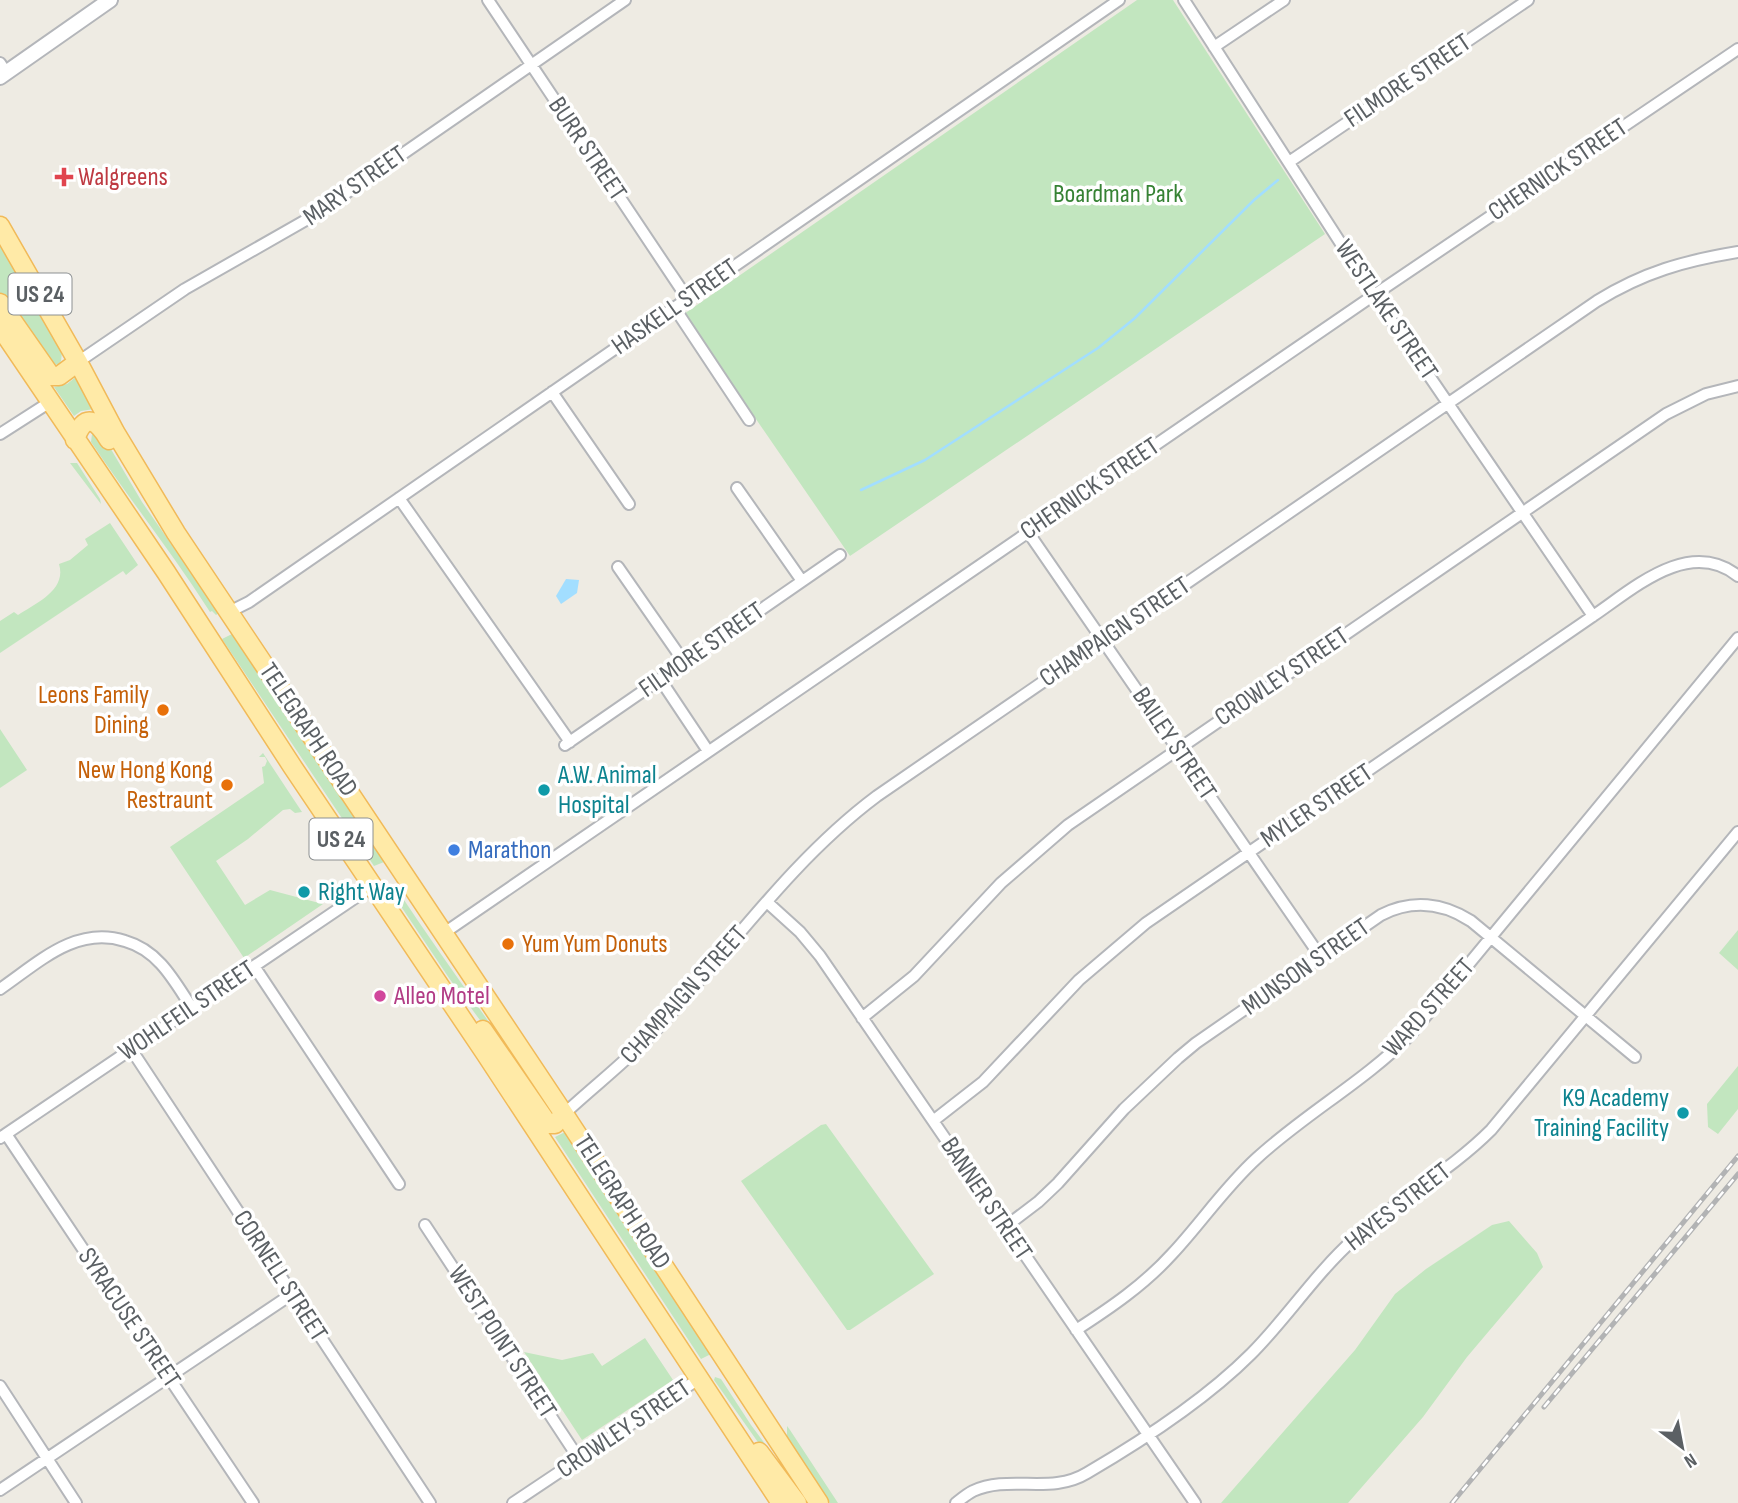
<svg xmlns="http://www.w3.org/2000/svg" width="1738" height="1503" font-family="'Sofia Sans Condensed',sans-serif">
  <rect width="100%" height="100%" fill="#eeebe3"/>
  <path fill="#c2e6bf" d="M1137,0h36l152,234 -475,322 -166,-242z
    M0,246l62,106 -1,9 -3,4 -8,-2 -50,-67z
    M76,377l18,32 -13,2 -7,5 -20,-29 13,-3z
    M92,434l13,5 37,63 77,111 -3,2 -4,-4 -2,1c-37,-58 -80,-112 -119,-170z
    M70,463h7l2,3 21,33 1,5z
    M110,523l28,42 -12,10 -3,-4 -123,82v-32l14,-9 4,3c18,-12 49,-25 41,-51l11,-4 18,-15 -3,-6z
    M232,634l152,228 -10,4 -152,-227z
    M0,729l27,41 -27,18z
    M263,753l39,59 -7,1 -5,-4 -7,1 -35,29 -32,22 29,44 25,-15 53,14 -79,54 -74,-111 94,-64 -2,-16 3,-1 2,-5 -2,-4h-6z
    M390,885l4,4 2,-1c50,76 105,149 156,225l-3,1 -100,-136 -61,-91z
    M1738,930v40l-19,-17z
    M1738,1066v43l-20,25 -10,-7 -1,-23z
    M826,1124l108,150 -84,56h-3l-106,-149 80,-56z
    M565,1132l146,222 -10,5 -146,-222z
    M1509,1221l28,32 6,14 -76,90 -44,60 -75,86h-127l134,-153 40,-56 31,-25 66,-44z
    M645,1338l28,42 -91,60 -58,-88 38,8 31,-7 9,13z
    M715,1377l6,2 30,46 58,78h-8l-87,-123z
    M787,1426l3,4 48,73h-8l-43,-65z"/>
  <path fill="#a2deff" d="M566,579l13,1 -2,13 -16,11 -5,-8z"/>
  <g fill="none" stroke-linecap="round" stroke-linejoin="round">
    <path stroke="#a2deff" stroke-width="2.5" d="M861,490l64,-30 173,-112 37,-30 119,-118 24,-20"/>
    <g stroke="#b4b6ba" stroke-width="14">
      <path id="minor" d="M488,0l199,298
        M1184,0l190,295 219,321
        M1214,47l70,-47
        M0,63l6,9
        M1289,162l239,-162
        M674,307l75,113
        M78,362l107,-73 128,-73 312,-216
        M552,392l77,112
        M0,434l50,-32
        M737,488l65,93
        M399,498l171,244
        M1028,532l292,424
        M618,567l66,95
        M229,612l20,-10 870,-602
        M660,679l48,72
        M565,745l275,-190
        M768,903l32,29 20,24 375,547
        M444,933l930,-638 364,-246
        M254,966l145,218
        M0,989c38,-26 76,-64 125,-48 14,4 26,12 36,23 12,13 21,29 31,44
        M862,1018l52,-42 87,-93 67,-58 598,-411 40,-20 32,-8
        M131,1049l299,454
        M564,1114c30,-28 63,-53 91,-83 73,-79 135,-170 222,-235l720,-495c47,-29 87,-40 141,-49
        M933,1121l50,-39 96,-102 67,-57 447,-307c40,-27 96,-79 145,-40
        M6,1134l247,369
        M0,1138l374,-253
        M425,1225l154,234
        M1005,1227l33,-25 20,-19 66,-74 54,-51 18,-15 185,-128c31,-16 62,-12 90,6l164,136
        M1076,1330c34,-22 68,-45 96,-76 29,-31 53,-67 85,-96 49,-45 108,-77 154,-124l327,-396
        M0,1386l76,117
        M0,1490l292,-196
        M513,1503l187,-125
        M956,1503c5,-4 11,-9 17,-12 37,-17 78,4 114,-18 53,-31 120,-75 164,-119 36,-36 64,-80 103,-115 43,-40 95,-67 137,-109l247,-298"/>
    </g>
    <g stroke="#b4b6ba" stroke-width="18">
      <path id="tertiary" d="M0,77l110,-77"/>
    </g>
    <g stroke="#f1ba59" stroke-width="21">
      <path id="primary" d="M0,226l78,136 37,70 61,101 388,581 255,389
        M0,303l51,73h8l19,-14
        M0,327l166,245 126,194 193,287 296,450
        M75,440c9,-28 22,-21 34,0
        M483,1030l65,94h7l9,-10
        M759,1452l38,51"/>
    </g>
    <use href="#minor" stroke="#fff" stroke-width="10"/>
    <use href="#tertiary" stroke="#fff" stroke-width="14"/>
    <use href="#primary" stroke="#ffeaa7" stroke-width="18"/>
    <g stroke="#b2b3b4" stroke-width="5">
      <path id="rail" d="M1544,1407l194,-233
        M1452,1503l286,-347"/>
    </g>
    <use href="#rail" stroke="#fff" stroke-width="2.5" stroke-dasharray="8" stroke-linecap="butt"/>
  </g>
  <path fill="#e0444e" stroke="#fff" stroke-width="2.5" d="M60.5 166.5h7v7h7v7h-7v7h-7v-7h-7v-7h7z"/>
  <g fill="#e8710a" stroke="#fff" stroke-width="2.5">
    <circle cx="163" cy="710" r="7"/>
    <circle cx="227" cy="785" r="7"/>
    <circle cx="508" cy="944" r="7"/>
  </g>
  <g fill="#0f9aa8" stroke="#fff" stroke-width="2.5">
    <circle cx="544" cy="790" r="7"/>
    <circle cx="304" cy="892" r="7"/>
    <circle cx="1683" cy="1113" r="7"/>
  </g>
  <circle fill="#3f7fe0" stroke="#fff" stroke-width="2.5" cx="454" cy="850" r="7"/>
  <circle fill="#d1479c" stroke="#fff" stroke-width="2.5" cx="380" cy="996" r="7"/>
  <g text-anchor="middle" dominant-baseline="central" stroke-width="7" stroke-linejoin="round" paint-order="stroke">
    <g fill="#fff" stroke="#8c9092" stroke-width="2">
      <rect x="8.5" y="273.5" width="63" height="41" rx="5"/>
      <rect x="309.5" y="818.5" width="63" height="41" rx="5"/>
    </g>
    <g font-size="24" font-weight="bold" fill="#5b6064">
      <text x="40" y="294">US 24</text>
      <text x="341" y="839">US 24</text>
    </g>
    <g font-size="26" fill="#5b6064" stroke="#fff">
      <text transform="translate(1408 81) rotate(-34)">FILMORE STREET</text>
      <text transform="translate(587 149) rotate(56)">BURR STREET</text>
      <text transform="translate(1558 170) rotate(-34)">CHERNICK STREET</text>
      <text transform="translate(355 186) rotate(-35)">MARY STREET</text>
      <text transform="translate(675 307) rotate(-35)">HASKELL STREET</text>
      <text transform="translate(1386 310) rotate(56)">WESTLAKE STREET</text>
      <text transform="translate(1090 489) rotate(-34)">CHERNICK STREET</text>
      <text transform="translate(1115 632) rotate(-34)">CHAMPAIGN STREET</text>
      <text transform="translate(702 650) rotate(-35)">FILMORE STREET</text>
      <text transform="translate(1282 677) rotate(-34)">CROWLEY STREET</text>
      <text transform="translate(308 730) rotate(56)">TELEGRAPH ROAD</text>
      <text transform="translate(1174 744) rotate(56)">BAILEY STREET</text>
      <text transform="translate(1317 806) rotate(-34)">MYLER STREET</text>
      <text transform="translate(1306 967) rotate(-35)">MUNSON STREET</text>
      <text transform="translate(684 995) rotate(-48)">CHAMPAIGN STREET</text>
      <text transform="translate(1429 1008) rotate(-48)">WARD STREET</text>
      <text transform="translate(187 1011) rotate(-34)">WOHLFEIL STREET</text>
      <text transform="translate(986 1199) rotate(56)">BANNER STREET</text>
      <text transform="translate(622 1202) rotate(57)">TELEGRAPH ROAD</text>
      <text transform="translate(1398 1207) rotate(-38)">HAYES STREET</text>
      <text transform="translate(280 1276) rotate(57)">CORNELL STREET</text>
      <text transform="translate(129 1318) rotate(56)">SYRACUSE STREET</text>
      <text transform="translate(502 1342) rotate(57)">WEST POINT STREET</text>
      <text transform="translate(624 1429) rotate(-34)">CROWLEY STREET</text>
    </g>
    <g font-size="26" fill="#be3a42" stroke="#fff" text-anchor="start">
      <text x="78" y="177">Walgreens</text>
    </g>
    <g font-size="26" fill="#368234" stroke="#fff">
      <text x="1118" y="194">Boardman Park</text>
    </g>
    <g font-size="26" fill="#c56008" stroke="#fff" text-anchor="end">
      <text x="149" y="695">Leons Family<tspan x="149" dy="30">Dining</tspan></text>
      <text x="213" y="770">New Hong Kong<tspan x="213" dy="30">Restraunt</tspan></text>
      <text x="522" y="944" text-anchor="start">Yum Yum Donuts</text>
    </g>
    <g font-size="26" fill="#0d838f" stroke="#fff" text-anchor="start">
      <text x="558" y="775">A.W. Animal<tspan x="558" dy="30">Hospital</tspan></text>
      <text x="318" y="892">Right Way</text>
      <text x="1669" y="1098" text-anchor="end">K9 Academy<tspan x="1669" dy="30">Training Facility</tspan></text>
    </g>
    <g font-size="26" fill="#366cbe" stroke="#fff" text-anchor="start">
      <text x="468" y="850">Marathon</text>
    </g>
    <g font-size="26" fill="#b23c85" stroke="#fff" text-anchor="start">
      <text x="394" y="996">Alleo Motel</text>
    </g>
  </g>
  <g transform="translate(1682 1447) rotate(148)" stroke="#ffffff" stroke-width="5" paint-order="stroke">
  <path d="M0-5L12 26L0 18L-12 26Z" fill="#5b6064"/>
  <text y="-10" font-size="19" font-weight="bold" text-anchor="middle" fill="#5b6064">N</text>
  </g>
</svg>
